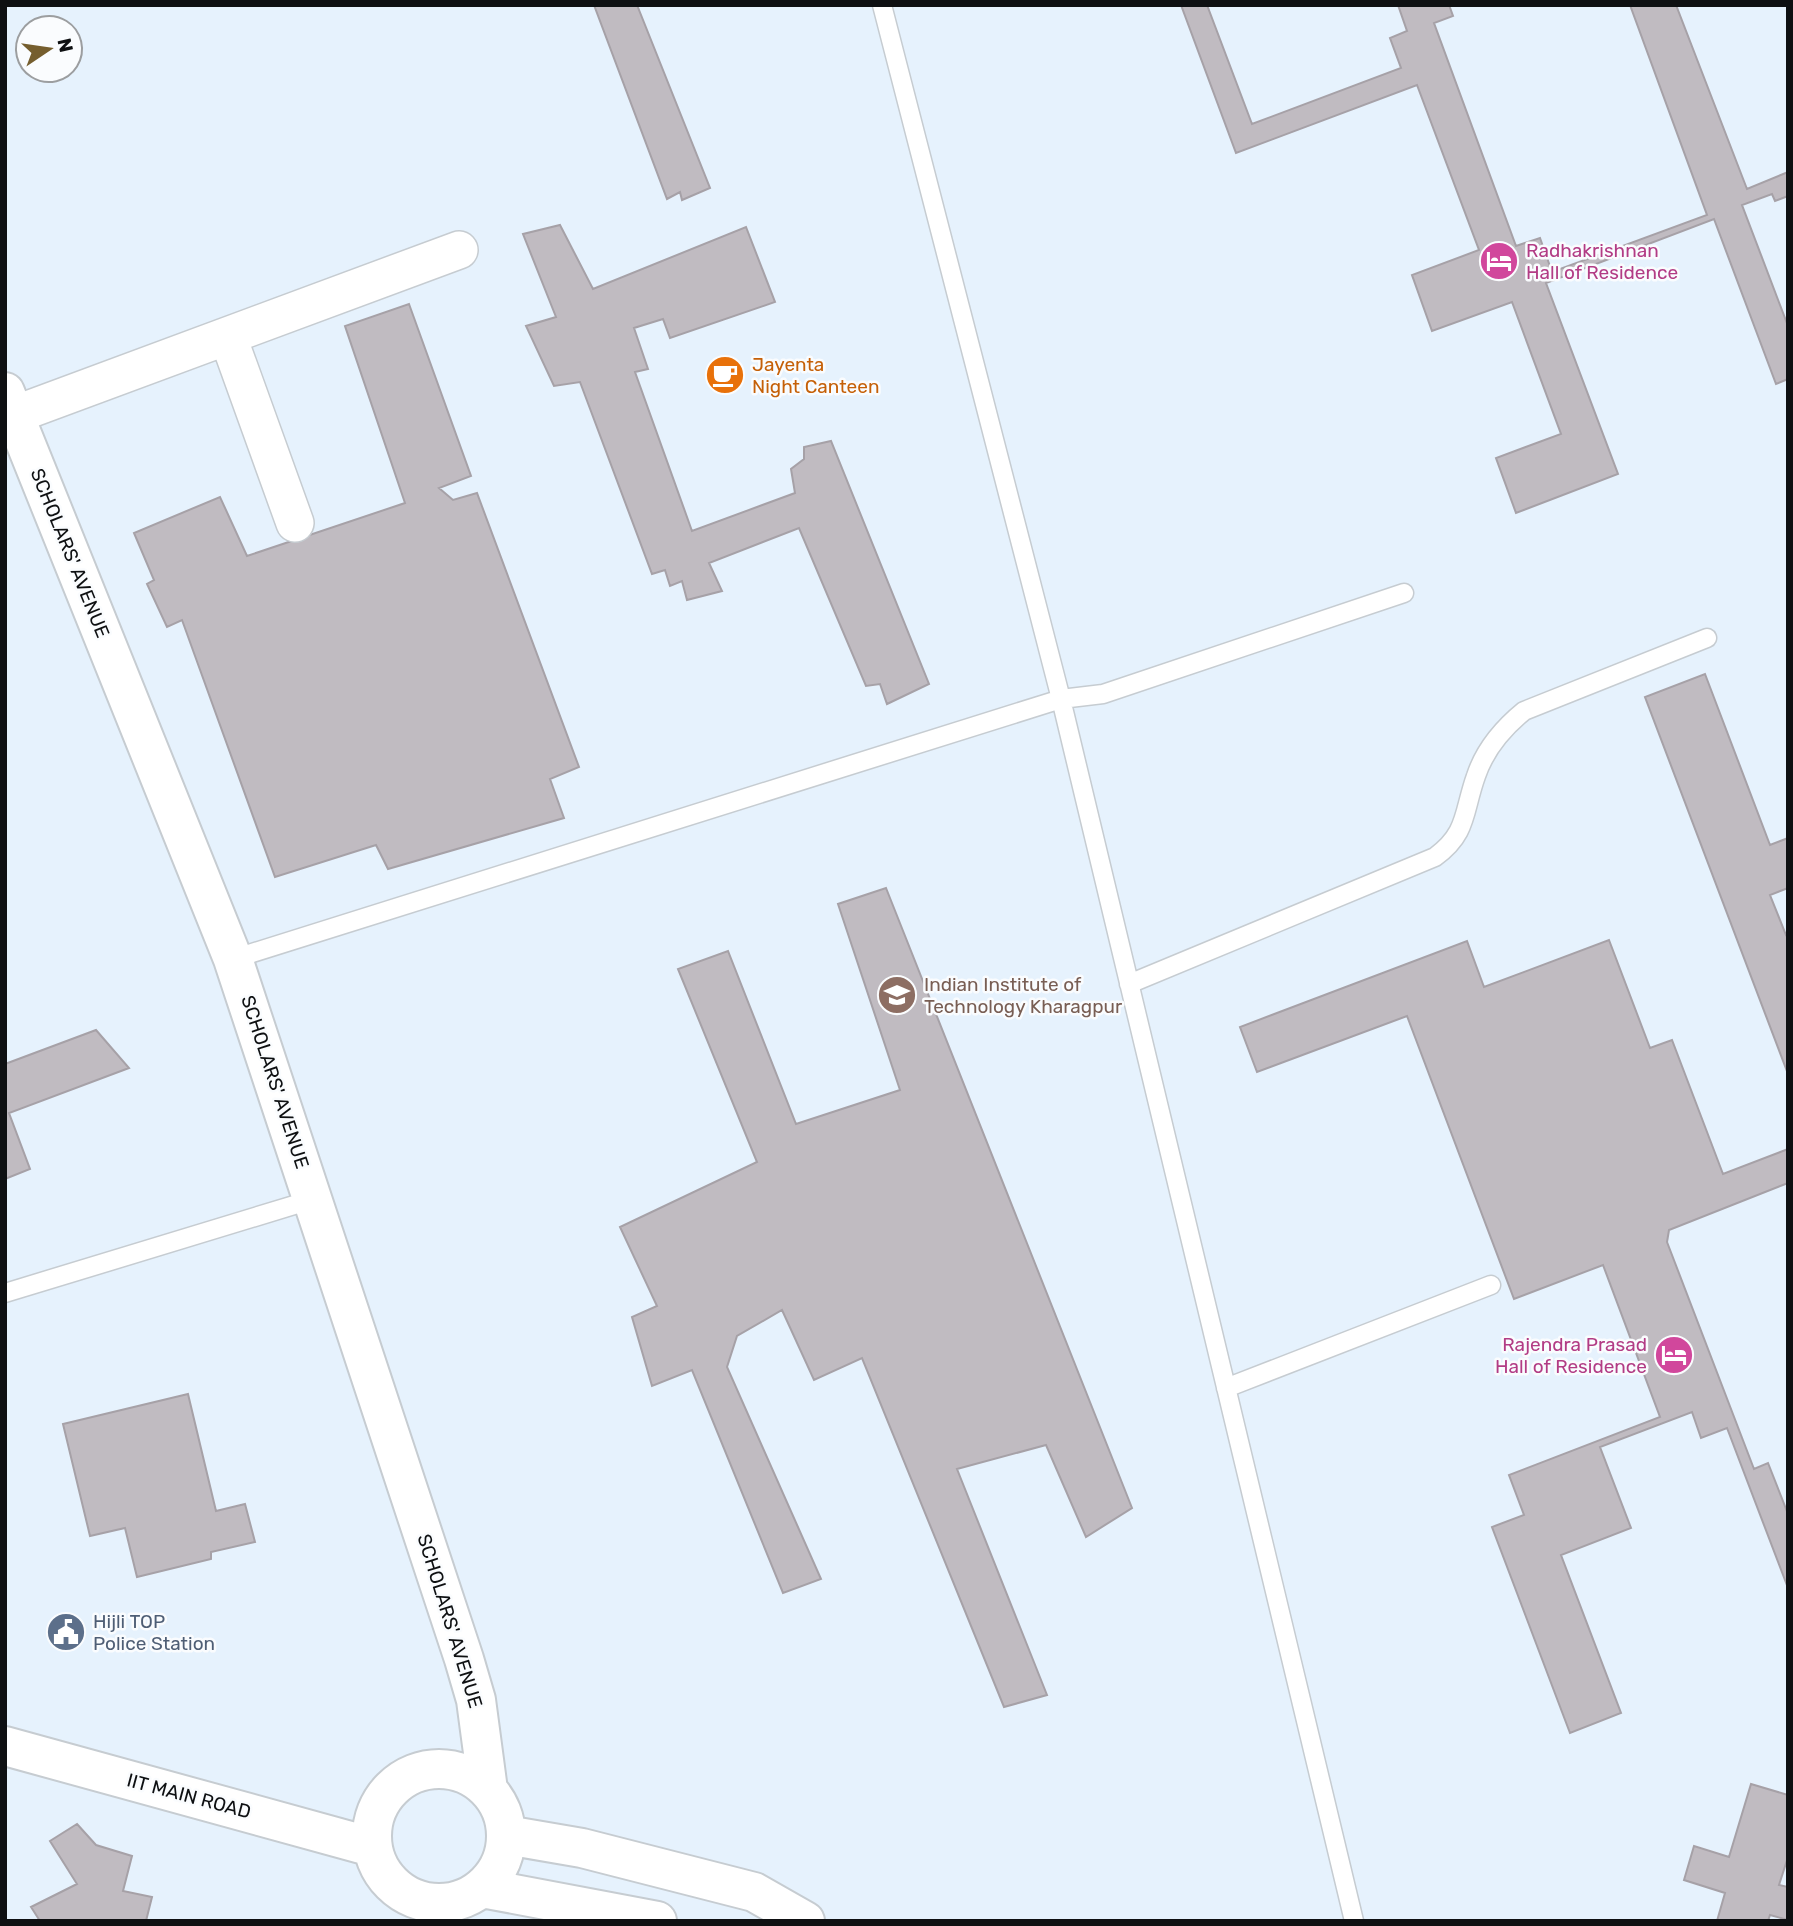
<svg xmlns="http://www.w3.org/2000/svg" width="1793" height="1926" font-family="Rubik,sans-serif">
  <rect width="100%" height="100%" fill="#fafcfe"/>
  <path fill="#e6f2fd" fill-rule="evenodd" d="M5,5h1783v1916h-1783zM28,28h42v42h-42z"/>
  <path fill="#c0bbc1" stroke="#a6a1a7" stroke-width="2" d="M594,5h43l73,183 -28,12 -2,-8 -13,7z
    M1181,5h26l45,119 149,-56 -11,-30 17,-7 -9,-26h51l4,11 -19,7 82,223 24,-8 12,34 155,-57 -77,-210h46l71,184 41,-17v24l-13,5 -3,-7 -30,11 46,121v53l-12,5 -62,-165 -168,64 72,191 -102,39 -20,-55 65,-24 -49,-132 -80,29 -20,-56 67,-25 -62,-165 -181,68z
    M560,225l33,64 153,-62 29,75 -105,36 -7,-19 -29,9 14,41 -13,3 57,159 103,-38 -4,-24 13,-10v-12l27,-6 98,243 -42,20 -7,-20 -14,2 -67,-158 -90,35 13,28 -35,9 -5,-19 -12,5 -5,-16 -13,4 -72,-192 -26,4 -28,-60 30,-9 -33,-83z
    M409,304l62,172 -32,12 14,12 24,-7 102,274 -29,12 14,39 -176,51 -12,-24 -101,32 -93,-257 -15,7 -20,-43 7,-4 -20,-47 86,-36 27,59 158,-53 -60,-177z
    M1705,674l65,171 18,-7v50l-18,7 16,40 2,-1v140l-143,-377z
    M886,888l246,620 -46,29 -40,-92 -89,24 90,226 -43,12 -142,-349 -48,22 -32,-70 -45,26 -10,31 94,212 -38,14 -91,-223 -40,16 -20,-69 25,-11 -37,-79 137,-65 -79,-193 50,-18 68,173 104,-34 -62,-186z
    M1609,940l41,108 22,-8 51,134 65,-25v34l-119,47 -2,12 87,227 14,-6 20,51v74l-61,-160 -26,10 -9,-26 -92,35 31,81 -70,27 60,158 -51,20 -78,-206 32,-12 -15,-40 151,-58 -57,-152 -89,34 -107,-283 -150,56 -17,-45 227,-86 17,46z
    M96,1030l33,38 -120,45 21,56 -25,10v-115z
    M188,1394l28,117 29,-7 10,38 -44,10v7l-74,18 -12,-49 -35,8 -27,-112z
    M1751,1784l37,11v62l-9,28 9,2v33l-18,-5 -2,6h-51l8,-28 -41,-13 10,-34 35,11z
    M77,1824l19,21 36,11 -9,35 29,6 -6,24h-106l-9,-14 46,-23 -27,-43z"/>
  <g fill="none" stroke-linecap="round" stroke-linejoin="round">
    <g stroke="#c6ccd1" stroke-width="21">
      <path id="service" d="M233,959l828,-260 -179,-694
        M1129,984l306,-127c33,-24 28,-45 41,-81 9,-27 26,-47 48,-65l183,-73
        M5,1293l309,-94
        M1226,1388l265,-103
        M425,1921l4,-17
        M1354,1921l-293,-1222 42,-5 301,-101"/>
    </g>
    <g stroke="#c6ccd1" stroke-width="40">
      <path id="minor" d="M228,337l67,186
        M14,415l445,-165"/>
    </g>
    <g stroke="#c6ccd1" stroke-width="42">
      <path id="tertiary" d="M5,392l228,567 231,700 12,41 12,90
        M5,1746l367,101
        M372 1836a67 67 0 1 1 134 0a67 67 0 1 1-134 0Z
        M506,1835l76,13 172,44 51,29
        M482,1888l175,33"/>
    </g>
    <use href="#service" stroke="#fff" stroke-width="18"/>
    <use href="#minor" stroke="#fff" stroke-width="37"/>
    <use href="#tertiary" stroke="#fff" stroke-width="38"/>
  </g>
  <defs>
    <g id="hotel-disc" transform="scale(2.0125)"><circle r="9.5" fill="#d1479c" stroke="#fafcfe"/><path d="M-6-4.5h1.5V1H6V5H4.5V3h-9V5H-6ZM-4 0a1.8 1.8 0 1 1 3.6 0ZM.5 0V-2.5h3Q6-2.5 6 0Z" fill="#fff"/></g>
    <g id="cafe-disc" transform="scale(2.0125)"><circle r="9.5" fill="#e8710a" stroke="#fafcfe"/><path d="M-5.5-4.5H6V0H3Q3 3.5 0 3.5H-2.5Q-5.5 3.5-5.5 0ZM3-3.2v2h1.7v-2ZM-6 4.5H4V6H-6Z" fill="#fff"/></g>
    <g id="university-disc" transform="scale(2.0125)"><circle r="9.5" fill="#8d6e63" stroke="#fafcfe"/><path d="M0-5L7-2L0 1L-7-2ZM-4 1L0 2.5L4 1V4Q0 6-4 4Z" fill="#fff"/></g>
    <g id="civic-disc" transform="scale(2.0125)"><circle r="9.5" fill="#5c6f8a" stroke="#fafcfe"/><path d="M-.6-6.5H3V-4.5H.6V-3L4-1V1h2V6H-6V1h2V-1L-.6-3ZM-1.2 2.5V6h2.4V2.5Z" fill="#fff"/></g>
  </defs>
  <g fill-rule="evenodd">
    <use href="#hotel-disc" x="1499" y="261"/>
    <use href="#cafe-disc" x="725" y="375"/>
    <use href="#university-disc" x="897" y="995"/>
    <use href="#hotel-disc" x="1674" y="1355"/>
    <use href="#civic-disc" x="66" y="1632"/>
  </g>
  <g text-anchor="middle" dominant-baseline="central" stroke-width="5" stroke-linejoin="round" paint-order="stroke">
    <g font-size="19" fill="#b23c85" stroke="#fafcfe" text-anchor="start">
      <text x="1526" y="250">Radhakrishnan<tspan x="1526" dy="22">Hall of Residence</tspan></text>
      <text x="1647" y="1344" text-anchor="end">Rajendra Prasad<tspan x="1647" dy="22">Hall of Residence</tspan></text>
    </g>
    <g font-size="19" fill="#c56008" stroke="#fafcfe" text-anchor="start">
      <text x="752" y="364">Jayenta<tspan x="752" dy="22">Night Canteen</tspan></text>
    </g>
    <g font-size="19" fill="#0e1012" stroke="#fafcfe">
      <text transform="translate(70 553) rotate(68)">SCHOLARS' AVENUE</text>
      <text transform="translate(275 1082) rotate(72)">SCHOLARS' AVENUE</text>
      <text transform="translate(450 1621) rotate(73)">SCHOLARS' AVENUE</text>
      <text transform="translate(189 1796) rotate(15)">IIT MAIN ROAD</text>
    </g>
    <g font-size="19" fill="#785e54" stroke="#fafcfe" text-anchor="start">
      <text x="924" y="984">Indian Institute of<tspan x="924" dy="22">Technology Kharagpur</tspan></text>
    </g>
    <g font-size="19" fill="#4e5e75" stroke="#fafcfe" text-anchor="start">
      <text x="93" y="1621">Hijli TOP<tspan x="93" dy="22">Police Station</tspan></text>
    </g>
  </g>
  <rect width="1793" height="1926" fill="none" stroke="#0e1012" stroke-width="14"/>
  <g transform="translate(49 49) rotate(77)"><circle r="33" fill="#fafcfe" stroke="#9c9ea0" stroke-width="2"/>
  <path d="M0-5L12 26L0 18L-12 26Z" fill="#755e2e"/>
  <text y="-10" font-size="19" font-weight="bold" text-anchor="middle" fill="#0e1012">N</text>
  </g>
</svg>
